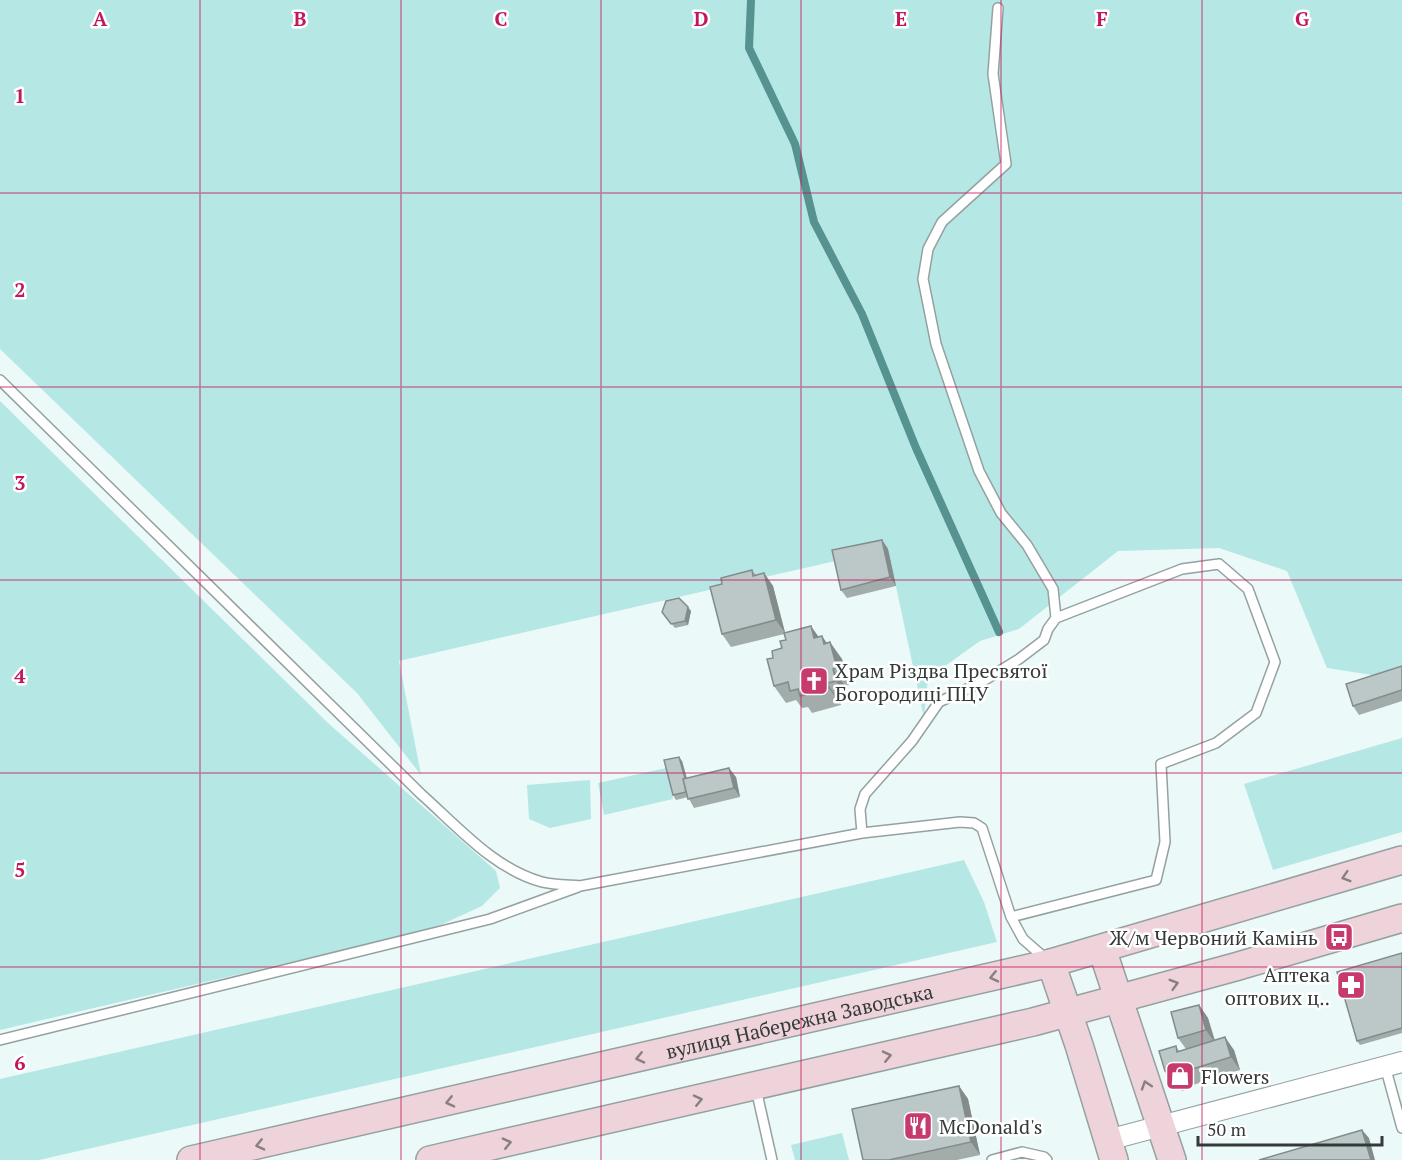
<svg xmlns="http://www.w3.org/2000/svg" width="1402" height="1160" font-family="'PT Serif',serif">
  <rect width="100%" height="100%" fill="#ecf9f9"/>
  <path fill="#b5e7e5" d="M0,0h1402v675l-11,3 -64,-10 -40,-97 -68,-23 -101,3 -99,78 -39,12 -52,37 -4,40 -36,-169 -489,112 22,114 -64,-82 -357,-344z
    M0,401l328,322 168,148 4,17 -18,18 -50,23 -432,101z
    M1402,738v94l-129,38 -29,-86z
    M666,768l7,31 -69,16 -6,-32z
    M590,780l1,39 -41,9 -21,-9 -2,-34z
    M964,860l20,42 13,40 -958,218h-39v-81z
    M842,1133l7,27h-54l-4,-15z"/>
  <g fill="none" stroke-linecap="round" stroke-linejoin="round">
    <path stroke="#559290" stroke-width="8" d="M751,0l-2,48 46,96 19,78 48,92 54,134 83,184"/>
    <g stroke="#95a1a0" stroke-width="12">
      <path id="service" d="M998,8l-5,66 13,90 -64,58 -14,27 -5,30 13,65 43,127 22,42 26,32 26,44 3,29
        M0,380l421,414c36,32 73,75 121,88 12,3 26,3 38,4l282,-53 98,-11 14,1 8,5 29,89 12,22 24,21
        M862,833l-2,-24 5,-15 47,-53 27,-39 41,-19 39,-24 25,-19 4,-11 8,-11 126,-49 37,-5 29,25 27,73 -19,51 -40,30 -55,21 4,78 -9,38 -145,37
        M0,1040l490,-121 88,-32
        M1385,1066l17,62
        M756,1089l16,71
        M992,1160l30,-8 22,5 3,3"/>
    </g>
    <g stroke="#95a1a0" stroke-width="22">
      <path id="minor" d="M1108,1140l294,-78"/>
    </g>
    <g stroke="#95a1a0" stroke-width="30">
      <g id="secondary">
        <path d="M1102,949l70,211"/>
        <path d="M1051,963l28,82 35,115"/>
        <path id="s1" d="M191,1160l860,-197 351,-103"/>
        <path d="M430,1160l603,-138 202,-55 167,-49"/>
      </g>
    </g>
    <use href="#service" stroke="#fff" stroke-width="9"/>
    <use href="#minor" stroke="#fff" stroke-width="20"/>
    <use href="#secondary" stroke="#eed3da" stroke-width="27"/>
  </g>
  <path fill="#a1acab" d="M882,540l6,9 8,37 -49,12 -6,-8z
    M752,570l4,5 8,-2 9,13 12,46 34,5 8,6 15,16 7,26 -4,1 3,12 -9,2 2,5 -29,8 -4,-6 -6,1 -6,-8 -10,3 -12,-17 -1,-28 9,-10 4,-8 -2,-6 -53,13 -9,-13v-50z
    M691,611l-3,14 -13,3 -10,-12z
    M1402,666v35l-43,14 -6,-9z
    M682,761l5,17 49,-1 4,20 -46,11 -6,-11 -12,3 -3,-5z
    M1402,953v80l-42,12 -3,-4z
    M1199,1005l9,13 7,22 19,10 6,20 -47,15v2l-11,4 -8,-7 -9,-13 11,-25 3,5 7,-2 -8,-11z
    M959,1086l9,13 12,56 -23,5h-94z"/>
  <path fill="#838c8b" d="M882,540l6,9 8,37 -6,-9z
    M764,573l9,13 12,47 -9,-13z
    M688,607l3,4 -3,14 -3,-4z
    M811,626l12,17 -9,-5z
    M822,636l11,16 -3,-10 12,17 7,26 -12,-17 -13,-24z
    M833,669l12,17 3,12 -12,-17z
    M827,683l12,17 2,5 -12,-17z
    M679,757l3,4 9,35 -3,-4z
    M729,768l7,9 4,20 -6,-9z
    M1199,1005l9,13 7,25 -9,-13z
    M1225,1037l9,13 6,20 -9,-13z
    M959,1086l9,13 12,56 -9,-13z
    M1362,1130l7,8 6,22h-4z"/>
  <path fill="#bbc8c7" stroke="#838c8b" stroke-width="1.5" d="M882,540l8,37 -49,13 -9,-40z
    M752,570l1,6 11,-3 12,47 -54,14 -12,-47 12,-3 -1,-6z
    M679,598l9,9 -3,14 -14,3 -9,-12 4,-11z
    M811,626l3,12 8,-2 2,8 6,-2 7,26 -4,1 3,12 -9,2 2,5 -29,8 -2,-7 -8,2 -2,-9 -14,4 -7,-27 6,-1 -1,-7 10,-3 -2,-7 6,-1 -2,-7z
    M1402,666v24l-49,16 -7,-22z
    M679,757l6,21 -2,1 3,13 -13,3 -9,-35z
    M729,768l5,20 -46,11 -5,-20z
    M1402,953v75l-45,13 -20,-69z
    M1199,1005l7,25 -28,8 -7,-26z
    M1225,1037l6,20 -48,15 1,2 -11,4 -8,-7 -6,-20 17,-5 1,6z
    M959,1086l12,56 -82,18h-26l-11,-51z
    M1362,1130l9,30h-112z"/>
  <defs><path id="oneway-chevron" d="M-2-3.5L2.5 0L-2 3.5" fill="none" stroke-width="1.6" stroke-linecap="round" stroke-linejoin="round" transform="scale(1.5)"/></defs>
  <g stroke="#887f81">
    <use href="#oneway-chevron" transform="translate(1346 877) rotate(163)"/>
    <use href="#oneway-chevron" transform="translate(994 977) rotate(167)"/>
    <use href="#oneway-chevron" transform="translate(1174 984) rotate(-16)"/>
    <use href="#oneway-chevron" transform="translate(887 1056) rotate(-13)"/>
    <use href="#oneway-chevron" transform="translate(640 1058) rotate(167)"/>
    <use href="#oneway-chevron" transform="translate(1146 1085) rotate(-108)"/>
    <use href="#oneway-chevron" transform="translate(698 1100) rotate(-13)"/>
    <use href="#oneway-chevron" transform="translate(450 1102) rotate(167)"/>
    <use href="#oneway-chevron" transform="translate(507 1143) rotate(-13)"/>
    <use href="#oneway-chevron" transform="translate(260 1145) rotate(167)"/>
  </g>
  <path fill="none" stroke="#c2185b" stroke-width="1.5" stroke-opacity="0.55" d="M200,0v1160M401,0v1160M601,0v1160M801,0v1160M1001,0v1160M1202,0v1160M0,193h1402M0,387h1402M0,580h1402M0,773h1402M0,967h1402"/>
  <defs>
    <g id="church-square" transform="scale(1.5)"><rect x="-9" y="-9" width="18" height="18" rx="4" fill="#c63a6d" stroke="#fff"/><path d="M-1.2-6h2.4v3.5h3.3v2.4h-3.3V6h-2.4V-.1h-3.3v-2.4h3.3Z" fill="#fff"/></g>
    <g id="bus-square" transform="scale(1.5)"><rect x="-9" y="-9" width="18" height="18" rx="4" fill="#c63a6d" stroke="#fff"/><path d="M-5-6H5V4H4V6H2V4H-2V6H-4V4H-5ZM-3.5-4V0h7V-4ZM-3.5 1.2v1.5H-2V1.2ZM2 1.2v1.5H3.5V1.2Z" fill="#fff"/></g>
    <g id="pharmacy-square" transform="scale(1.5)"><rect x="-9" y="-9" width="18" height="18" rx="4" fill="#c63a6d" stroke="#fff"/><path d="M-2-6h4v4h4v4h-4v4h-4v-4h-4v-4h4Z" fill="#fff"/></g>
    <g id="shop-square" transform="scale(1.5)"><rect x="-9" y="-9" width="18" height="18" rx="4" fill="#c63a6d" stroke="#fff"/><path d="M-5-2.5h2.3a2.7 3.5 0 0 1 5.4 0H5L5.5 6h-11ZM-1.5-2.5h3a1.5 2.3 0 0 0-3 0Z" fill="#fff"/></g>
    <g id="restaurant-square" transform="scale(1.5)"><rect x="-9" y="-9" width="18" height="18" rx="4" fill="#c63a6d" stroke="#fff"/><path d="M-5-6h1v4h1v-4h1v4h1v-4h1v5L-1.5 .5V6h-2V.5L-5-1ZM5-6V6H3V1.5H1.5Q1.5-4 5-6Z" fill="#fff"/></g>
  </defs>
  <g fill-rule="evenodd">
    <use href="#church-square" x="814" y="681"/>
    <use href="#bus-square" x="1339" y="937"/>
    <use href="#pharmacy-square" x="1351" y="985"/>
    <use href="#shop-square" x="1180" y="1076"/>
    <use href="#restaurant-square" x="918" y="1126"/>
  </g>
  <g text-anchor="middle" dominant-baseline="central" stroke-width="5" stroke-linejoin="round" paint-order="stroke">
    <g font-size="20" fill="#343a39" stroke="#fff" text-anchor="start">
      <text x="835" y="670">Храм Різдва Пресвятої<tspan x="835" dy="23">Богородиці ПЦУ</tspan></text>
      <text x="1318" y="937" text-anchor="end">Ж/м Червоний Камінь</text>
      <text x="1330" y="974" text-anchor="end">Аптека<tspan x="1330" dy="23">оптових ц‥</tspan></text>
      <text x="1201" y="1076">Flowers</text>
      <text x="939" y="1126">McDonald's</text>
    </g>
    <g font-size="20" fill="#343a39" stroke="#fff">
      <text stroke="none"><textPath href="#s1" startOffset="624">вулиця Набережна Заводська</textPath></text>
    </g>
  </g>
  <g font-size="20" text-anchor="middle" font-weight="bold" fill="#c2185b" stroke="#fff" stroke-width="5" stroke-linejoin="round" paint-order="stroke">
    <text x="100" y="26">A</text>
    <text x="300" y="26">B</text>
    <text x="501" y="26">C</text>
    <text x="701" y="26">D</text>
    <text x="901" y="26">E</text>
    <text x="1102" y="26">F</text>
    <text x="1302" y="26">G</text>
    <text x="20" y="103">1</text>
    <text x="20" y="297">2</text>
    <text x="20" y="490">3</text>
    <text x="20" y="683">4</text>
    <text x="20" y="877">5</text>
    <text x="20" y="1070">6</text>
  </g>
  <path d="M1198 1136v9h184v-9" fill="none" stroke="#343a39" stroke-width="3"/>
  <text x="1207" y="1136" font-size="18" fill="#343a39" stroke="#ffffff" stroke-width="4.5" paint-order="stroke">50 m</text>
</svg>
